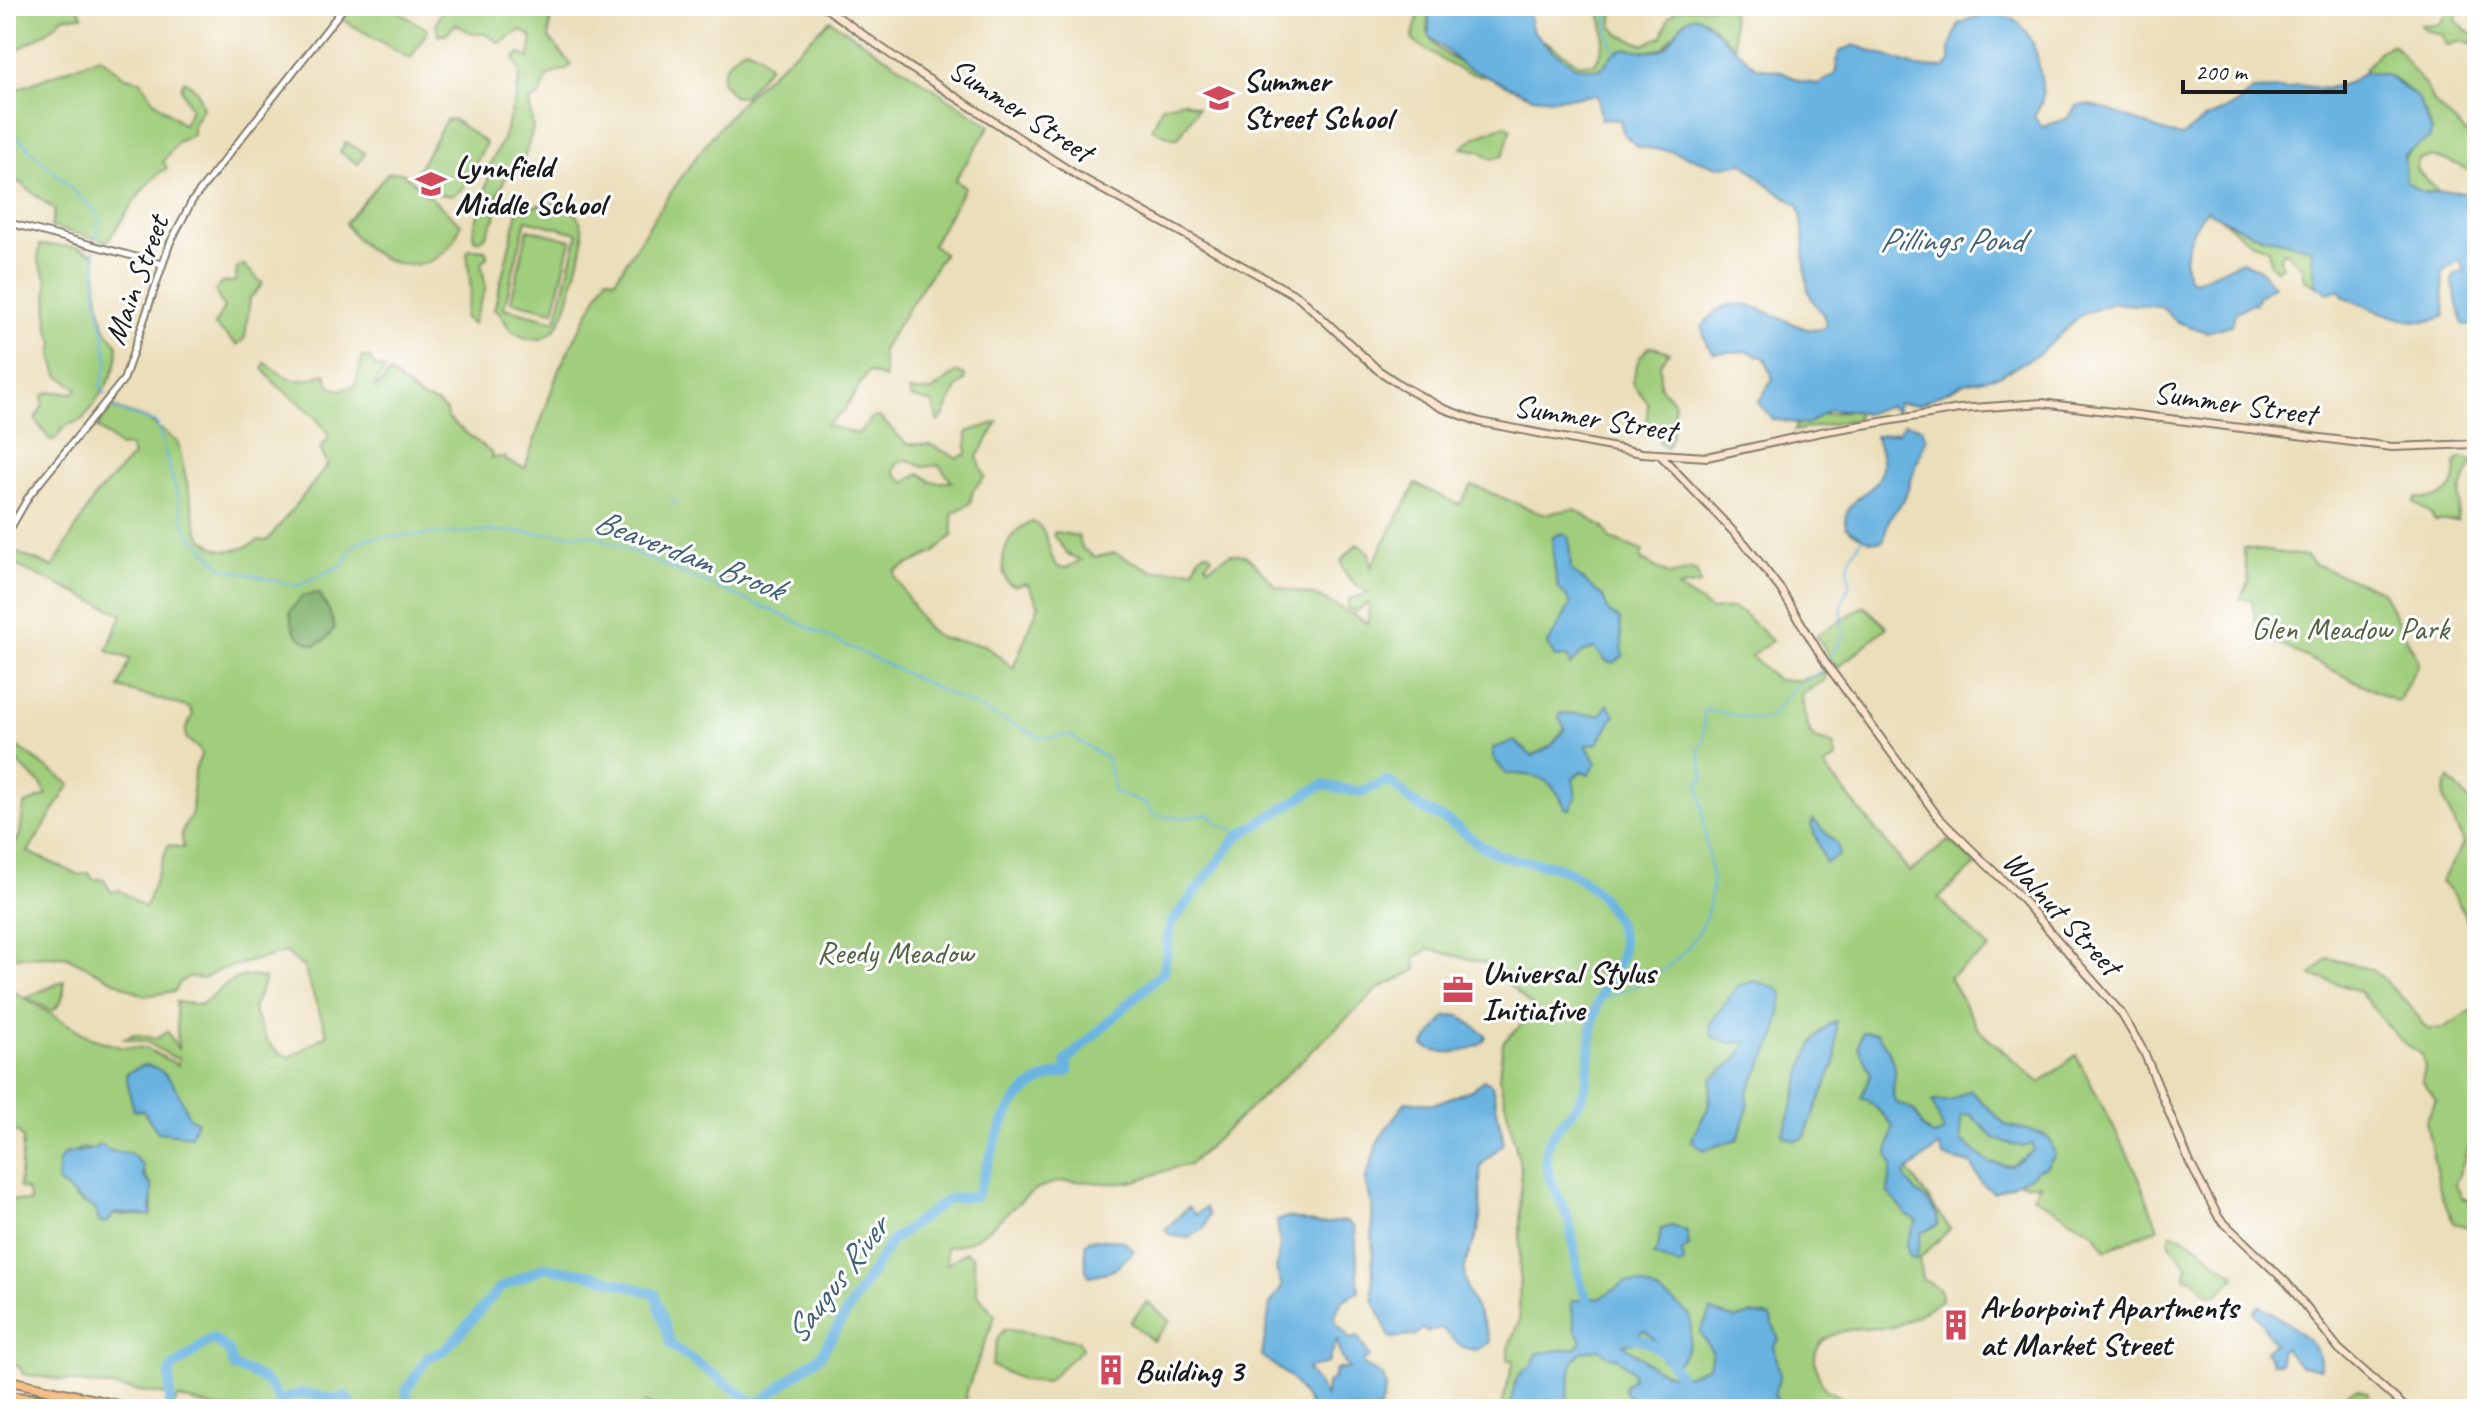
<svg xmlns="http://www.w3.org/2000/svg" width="2483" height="1415" font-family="Caveat,sans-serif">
  <rect width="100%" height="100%" fill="#fff"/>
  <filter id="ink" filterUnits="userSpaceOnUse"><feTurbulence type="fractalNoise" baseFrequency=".0125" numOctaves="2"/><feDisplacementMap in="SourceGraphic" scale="16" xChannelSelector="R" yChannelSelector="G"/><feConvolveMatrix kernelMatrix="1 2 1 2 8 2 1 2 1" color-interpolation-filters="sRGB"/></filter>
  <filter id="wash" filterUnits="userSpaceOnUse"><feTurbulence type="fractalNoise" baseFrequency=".006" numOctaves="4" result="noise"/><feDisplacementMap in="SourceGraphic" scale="32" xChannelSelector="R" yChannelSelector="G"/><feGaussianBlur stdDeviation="1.8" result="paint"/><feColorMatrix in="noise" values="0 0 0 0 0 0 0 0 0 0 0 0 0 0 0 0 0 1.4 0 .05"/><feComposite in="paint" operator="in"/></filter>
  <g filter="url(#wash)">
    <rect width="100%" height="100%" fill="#ebdeba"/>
    <path fill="#a0ce7c" stroke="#5e754c" stroke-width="2" fill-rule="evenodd" d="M6,6h72l4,10 -19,1c-15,20 -40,24 -57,44z
      M352,6h37l39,24 -18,29 -68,-40z
      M443,6h108l-2,32 22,26 -4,5 -19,6 -8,21 -11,5 4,28 -11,36 -16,11 -9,22 -2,20 -10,19 -6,4 -5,-2 -1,-7 15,-52 1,-14 14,-27 14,-45 3,-21 -6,-15 6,-4 9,4 3,-21 -11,-7 -21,13 -15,-9h-13l-16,-10 -10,10 -6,2 -4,-11z
      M1421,6h8c0,8 -3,18 -1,26 6,23 42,36 61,45 -31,-2 -47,-19 -74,-34l-3,-5z
      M1596,6h28l-12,9v11l8,9 24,10 18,-9 7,-19 8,-8 54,-3 4,41 -31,-28 -18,1 -23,28 -52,11 -13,11c-23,1 -40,-12 -54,-30l34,23 16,1c13,-16 13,-41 2,-58z
      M2453,6h20l-16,8 -1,6 9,10 12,4v11l-14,-4 -17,4 -4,-11 -17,-4 -5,-5 19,-1z
      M830,20l160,106 -35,54 10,7 -33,58 12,8 -62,97 3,28 -17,-6 -25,40 -17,13 32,9 14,-16 7,-1 28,27 24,1 26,13 10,-4v-22l31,-10 -21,35 8,20 -12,13 -3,13 -18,11 1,21 -18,17 -40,19v6l30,49 15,12 45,7 28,23 26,-63 -12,-22 -13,3 -6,-3c-13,-22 0,-55 25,-61 20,11 12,32 25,45l8,1 15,-8 -14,-6 -14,-19 2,-3 23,4 4,12 13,9 20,-4 38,18 41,-2 5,-12 7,-5 6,4 -6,8 3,3 21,-13 16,1 31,32 40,9 51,27 1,-20 -14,9 -8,-4 2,-9 20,-6c-12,-6 -28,-19 -28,-32l16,-17 12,8 2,15 45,-83 43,21 13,-20 70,29 33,-5 29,19 7,11 32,12 -3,8 30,16 21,-5 6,2 3,12 -22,4 33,22 22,-2 10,5 29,28 -21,15 26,24h25l23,-8v8l-23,14c0,9 6,37 11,44l21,7 2,13 -12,8 86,106 39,-32 27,25 -38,33 52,51 -41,28 29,52 62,54 36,-28 60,116 22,57 -52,22 -12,-17 -61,-37 7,-12c-45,3 -67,-40 -112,-38l-20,24 42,59 -31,30 3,20 18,10 1,11c-10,7 -39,25 -49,27 -11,3 -21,0 -32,1 -41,5 -58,23 -34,62l40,19h-365l13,-49h-6v-12l11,-27 2,-152 -22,-92 4,-35 34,-31 -49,-47 -59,-15 -15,9 3,12 -39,19 -189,176c-22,2 -41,15 -65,18 -33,3 -59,-11 -90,8 -27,17 -53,56 -88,56l1,17 19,-12 7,5 4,36 18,23 -29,77 1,11 -8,5h-298l-18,-7 8,7h-429l-44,-11 -3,6 -7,-1 -1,-8 -144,-21 -4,-8 -13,-2v-165l24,3 -2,-11 -9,-4 4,-48 -4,-6 -13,-3v-143l85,51 29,9 26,1 32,17v-8l-4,1 -27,-16 -23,-4 10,-4 23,5 10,-8 11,18 -2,-47 24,3c23,-14 31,-37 65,-26l-12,30c9,22 13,42 38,48l36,-23 -23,-66 -18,-16 -67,18 -16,9 -14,-2 -9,5 -5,9 -31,5 -79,-40 -59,1v-99l14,-23 4,-30 23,-10 -6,-11 -35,-32v-13l64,45 -42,68 51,23 10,-2 4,6h11l7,13 9,-2 25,18 23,-63 16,3c-7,-23 6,-22 8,-37 3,-22 -3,-34 9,-55l-1,-6 -14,-12 -1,-7 8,-16 -3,-7 -71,-20 11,-29 -23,-8 15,-37 -116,-53 1,-12 46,18 42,-71 38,-40 -4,-10 -9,1 -23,-20 15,-20 35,12 31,24 20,89c17,23 38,23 61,8l8,1 61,-76 -8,-16 9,-11c-13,-32 -49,-42 -66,-70l2,-5c27,19 30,22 60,11l6,13 9,3 15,-4 7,-29 8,1 5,8 10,3 -8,11 -1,9 14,-16 31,25 16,5 9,8 1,7 46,36 -2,4 15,-1v4l19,7 34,-99 48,-92 8,3c42,-68 88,-142 146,-198 23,-21 47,-40 69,-62zM906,459l17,8 16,-2 13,17h-21l-11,-9 -15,10 -11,-11 3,-8zM82,1148l54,11c9,9 7,18 16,27v28c-4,2 -49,1 -54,0l-6,-7 -17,-8 -3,-8 -15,-10c2,-23 5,-24 25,-33z
      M2393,44l34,44 6,14 44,41v34c-12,-11 -42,-24 -58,-18l-3,10 23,23h-19l-14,-10c-9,-38 9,-27 26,-51 -7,-25 -20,-43 -44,-55 -8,-4 -17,-2 -24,-6l16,-19z
      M746,48l13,6 10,12 -25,30 -10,1 -12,-15c-1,-15 11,-28 24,-34z
      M100,57l25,20 15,3 14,21 30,24 7,-16 -10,-21 3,-8 13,10 6,18 -10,17v10l-14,6 -16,20 4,7c-28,17 -41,50 -60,73l-56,-14 4,-17 -49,-38v-83l4,3z
      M1183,101l15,7 -19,29 -4,2 -23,-10 10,-23z
      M453,119l33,24 -23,45 -11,8 -13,-2 -22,-23 29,-51z
      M1505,125l6,4 -8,27 -11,3 -12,-8 -18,-3 13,-11z
      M346,142l19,11 -7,11 -18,-12z
      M402,172l59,52c-21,63 -88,46 -116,-1l43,-50z
      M521,198l7,2 -2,11c22,-15 54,-8 57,22 1,14 -5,29 -8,43 -8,31 -18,84 -64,55l-12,-19 -5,-2zM526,220l52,13 -22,88 -52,-13z
      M2221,219l29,14 61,15 5,37 -12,-6 -3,-13 -16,-15 -5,5 2,11 -6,3 -6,-7 -1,-14 -21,-8z
      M528,229l43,11 -17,71 -43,-10z
      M40,245l36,2 19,7c1,23 3,52 10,74 2,7 9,9 11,15 9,24 -22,61 -34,77l-17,6 -11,14h-4l-15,-21 8,-14 -1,-9 7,-4 25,1 3,-5 -19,-13 -6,-19 2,-14 -6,-15 -1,-48 -9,-18z
      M470,249l15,1 3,6 -7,7 5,25 -14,37 -8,-8 7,-26 -4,-39z
      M244,265l19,19 -13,14 -5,40 -8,7 -23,-20 10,-17 -9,-17 6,-8 15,-2 1,-13z
      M1650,346l19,6 -9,12v22l15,17c-3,13 -1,35 -9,45l-6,-5 -3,-12 -11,-5 2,-23 -16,-20 7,-25z
      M957,372l8,3v5c-17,15 -17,35 -27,42l-5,-19 -22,-6 -2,-6h23z
      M1856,409l1,10 -63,12 7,-12z
      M2461,458l13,3 -13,28 -4,32h-22l-5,-8 -16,-10 3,-5c26,3 42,-6 38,-35z
      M2243,548l63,8 8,8 68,27 37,71 -21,40 -140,-68 -6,-34 -12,-1 9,-17z
      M1864,606l23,21 -50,41 -21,-33z
      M2449,779l28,29 -4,36 4,29v55l-11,-9 -9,-19 -16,-18 22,-38c-7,-27 -29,-42 -14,-65z
      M2328,958l45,12 32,30 23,29h14l35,-22v129c-13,11 -13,32 -22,47l7,15 15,3 -1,28 -22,-6 -13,-28 -15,-74 10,-21 -14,-20 3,-12 -3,-13 -24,-17 -39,-47 -48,-16z
      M64,981c1,12 -2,23 -12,30l-25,-14z
      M2170,1234c25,0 41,31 65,39l-1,6 -16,15 -10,1 -11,-14 -12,-4 2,-11 -17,-22z
      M1147,1302l23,19 -17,20 -23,-19z
      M1005,1329l74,12 3,8 -36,33 -24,-2 -30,-14 6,-29z
      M2357,1389l11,4 8,16h-20l-8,-17z"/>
    <path fill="#80b16c" stroke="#4e6644" stroke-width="2" d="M318,593l10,15 7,20 -10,12 -9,5c-19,-4 -25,-16 -26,-34l12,-15z"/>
    <path fill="#69b3e1" stroke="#42687e" stroke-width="2" fill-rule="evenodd" d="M1429,6h99l4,24 20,20 23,16 24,4c7,-5 10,-14 17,-18 14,-10 31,6 48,-4 14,-9 14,-34 36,-31l56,50 24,4 20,10 18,3 17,-10 4,-22 15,-7 64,22 26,1 6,-6v-16l9,-22c46,-24 73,-2 80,43 2,11 5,21 3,32 -1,7 -5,11 -8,18l8,10 26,-9 8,-12c21,-8 77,26 106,30l24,-18 31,-14 16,-14 35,-1 10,-4 27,4 24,-6 16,-11 21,3 32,23 14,33 -3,8 -25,15 2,28 18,11c14,-2 43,-4 52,6l1,128 -14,-3 -11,-44 4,-6 8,-2 -4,-12 -18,12 3,44c-30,15 -73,-7 -102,-20l-4,-7 -11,4 -12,-8 -5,-37 -61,-15 -44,-23c-15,21 -27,43 -17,69l6,2 47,-20 18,8 14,17 -15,10 -4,8 -3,-1 -17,10 -3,12 -26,7 -28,-10 -17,-15 -49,-4 -31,12 -42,39 -40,22 -35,7 -46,22 -20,-2 -2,9 -6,-6 -26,8 -16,-4h-19l-23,15 -33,-6 -15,-16 15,-24 -8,-21 -18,-7 -33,2 -7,-8 -5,-17c35,-62 98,20 124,-2 0,-14 -12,-20 -17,-33 -8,-28 -1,-60 -11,-88l-31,-20 -23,-22 -26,4 -47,-16 -32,-4 -15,-12 -4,-15 -19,-1 -4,-24 -44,4 -21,-2 -67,-30 -36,-31z
      M1905,423l17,5 4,10 -22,62 -15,19 -6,22c-12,3 -28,-6 -37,-14 -7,-41 57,-27 29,-91l24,-4z
      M1562,533l7,4 2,33 32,27 6,16 11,6 3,37 -9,7 -8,-2 -11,-13 -13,5 -12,13 -2,-9 -13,1 -7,-14 23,-40c-3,-6 -8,-10 -12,-16 -3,-6 -8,-44 -6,-51z
      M1608,704l7,11 -17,28 -12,2 11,18 -8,11 -8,-3 -8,8 3,17 -6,13 -5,-1c-12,-31 -28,-34 -59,-34l-13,-16v-10l22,-7 17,15 19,-10 14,-17 -6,-11 2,-5 39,2z
      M1813,820l23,23 4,11 -14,9 -15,-38z
      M1755,981l23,7 5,7 -7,41 -29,57 2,10 -11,36 -34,11 -13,-10 17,-32 4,-30 24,-18 11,-18 -15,1 -20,-6 -2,-13 28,-38z
      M1459,1015l27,20 -2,6c-17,13 -42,16 -61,5l22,-29z
      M1836,1021v39l-32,78 -9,3 -13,-6c18,-32 17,-98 54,-114z
      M1862,1032l15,1c7,11 17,23 18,36 1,12 -5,20 0,33l20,9 8,17 11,8 10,-4 -12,-31h18l20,-11 36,35 37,9 7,6 5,15 -10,13 -8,1 -6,7 -37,17 -12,-9 -11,-20 -28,-7 -4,-11 -34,27v4c9,18 36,28 33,48l-17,8 -5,26 -6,-1 -4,-14 11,-24 -11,-5 -18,-23 4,-27 -4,-11 5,-29 -26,-26 -6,-1 10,-24 -13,-28zM1971,1115l24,24 27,8 11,-3v7l-22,15 -21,-3 -29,-22v-25z
      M143,1065c26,1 38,31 46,52l8,4 -6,15 -33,-4 -15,-21 -10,-1 -7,-36z
      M1484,1080l8,5 12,58 -23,22c-3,20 2,42 -2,62 -4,19 -17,31 -14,53 3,21 20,38 25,62l-13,8c-20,-1 -23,-11 -36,-22l-13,4 -6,-3 -8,7 -24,2 -17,-40 -1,-94 -7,-22 13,-41 28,-40 27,3 38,-14z
      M99,1144l12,7 19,2 13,12v11l9,10 -1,30 -36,-3 -7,9 -8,1 -6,-15c-16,-7 -22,-15 -36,-25v-19l6,-10 30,-5z
      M1188,1207l8,8 9,-8 4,8 -4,12 -16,11 -16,-2 -8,-6z
      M1287,1217l32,7 28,-3 8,7 4,64c-14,5 -23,12 -24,29l16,19 7,-4 12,21 -6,3v5l19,11 3,11 -6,22h-68l-20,-30 -30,-23 8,-51 12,-19 -6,-16 4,-25 -3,-24zM1337,1340l5,19 7,10h-13l-3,10 -6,4 -1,13 -19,-27 21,-6z
      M1672,1226l15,5 2,15 -7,5 2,11 -4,4 -27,-10 5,-7 3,-20z
      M1090,1239l34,2 10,10 -20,19 -24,6 -4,-5 -1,-27z
      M1626,1282c22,0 47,18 64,34 2,16 1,37 -13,47l-15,-3v-12l-16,-17h-5l-6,11 -12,2 33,25 15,6h18l20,-9 3,-14 -12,-20 11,-21 25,8 14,-5 20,3 9,23 -5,5 6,31 -6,18 5,8 -3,7h-132l-19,-16 -1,-6 9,-9v-6l-16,-15 -5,1 -14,-9 -17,3 -8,9 -8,48h-56c7,-22 1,-31 22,-43l7,-13 38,-5 6,-7 -7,-11 -4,-29 31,-4z
      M2260,1305c20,14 61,35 61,63l-21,-2 -15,-18 -5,2 1,13h-8l-8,-12 9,-8 -20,-32z"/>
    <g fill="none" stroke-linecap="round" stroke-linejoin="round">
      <path stroke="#69b3e1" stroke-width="2" d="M1605,6l6,37 5,8
        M6,126l93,89 -2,23
        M94,249l3,46 11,68 -8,23 6,7
        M114,409l43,14 30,108 36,37 74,18 47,-22 9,-18 14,-8 122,-7 103,4 188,79 262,124 27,-3 39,24 6,33 34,13 5,10 27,3 29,-4 9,10 25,9
        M671,502h2
        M675,502l1,1
        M1828,659l16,-24c-4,-22 -4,-31 6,-51 -5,-21 0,-29 13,-46
        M1598,1000c56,-17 110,-49 114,-114 1,-14 -4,-29 -6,-43 -2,-21 -3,-41 -8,-61l6,-2 -5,-30 5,-10v-30l60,10 10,-6 18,-25 32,-20"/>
      <path stroke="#69b3e1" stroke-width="10" d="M1626,1336c6,2 14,2 19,5 24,9 42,46 49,68
        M170,1405v-35l42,-32 17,13 5,16c20,6 36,13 45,34l22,-8 39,7 5,-4 10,13
        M409,1409l-3,-19 23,-34 15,-5 56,-63 44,-21 49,8 62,19 16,51 86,60 63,-49 71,-115 57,-42 28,-3c23,-54 25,-113 92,-124l-2,-11 98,-90 6,-46 68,-89 84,-51 38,7 27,-11c12,5 17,16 28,23 10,8 26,12 37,20 12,8 22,18 35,25 40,23 74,1 115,49 9,12 19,28 20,43 2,25 -17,40 -24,61 -11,31 -5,69 -17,96 -9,18 -28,28 -34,50 -6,26 15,50 22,74 9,32 4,58 24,87"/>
    </g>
  </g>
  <g filter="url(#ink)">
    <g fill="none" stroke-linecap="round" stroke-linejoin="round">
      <g stroke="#847d6b" stroke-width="9">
        <path id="tertiary" d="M6,222l156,42
          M6,536l23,-40 95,-117 46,-136 22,-42 153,-195"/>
      </g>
      <g stroke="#847d6b" stroke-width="10">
        <path id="secondary" d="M823,6l77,55 178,115 221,121 79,73 24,16 40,22 38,14 162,31 65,4 114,-25 138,-23 83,-6 350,44 85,-3
          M1662,457l84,88 35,45 44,72 114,156 82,80 100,115 23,39 46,111 29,55 68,65 52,66 68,60"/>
      </g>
      <g stroke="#847d6b" stroke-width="12">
        <path id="motorway" d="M6,1380l130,29
          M6,1396l92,9"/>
      </g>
      <use href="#tertiary" stroke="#fff" stroke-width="5"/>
      <use href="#secondary" stroke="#fbe5cf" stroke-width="6"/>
      <use href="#motorway" stroke="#f6be87" stroke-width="8"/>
    </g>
  </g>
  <defs>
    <g id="school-bare" transform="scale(2.4)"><path d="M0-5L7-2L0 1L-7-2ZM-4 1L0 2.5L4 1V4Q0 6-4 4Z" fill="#d1495b" stroke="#fff" stroke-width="2.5" paint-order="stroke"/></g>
    <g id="office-bare" transform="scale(2.4)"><path d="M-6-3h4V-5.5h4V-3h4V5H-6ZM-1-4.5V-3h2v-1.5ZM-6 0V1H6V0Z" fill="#d1495b" stroke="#fff" stroke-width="2.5" paint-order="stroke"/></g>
    <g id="building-bare" transform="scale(2.4)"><path d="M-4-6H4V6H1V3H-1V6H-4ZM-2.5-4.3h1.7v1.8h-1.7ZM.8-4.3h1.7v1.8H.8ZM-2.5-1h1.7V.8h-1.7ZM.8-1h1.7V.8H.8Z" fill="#d1495b" stroke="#fff" stroke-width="2.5" paint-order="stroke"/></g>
  </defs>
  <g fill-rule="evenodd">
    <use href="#school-bare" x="1219" y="98"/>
    <use href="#school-bare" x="431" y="184"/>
    <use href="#office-bare" x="1458" y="990"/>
    <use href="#building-bare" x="1956" y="1325"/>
    <use href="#building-bare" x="1111" y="1370"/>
  </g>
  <g text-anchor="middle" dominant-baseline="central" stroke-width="6" stroke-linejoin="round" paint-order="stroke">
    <g font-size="32" font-weight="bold" fill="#1c1c1c" stroke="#fff" text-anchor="start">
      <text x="1243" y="80">Summer<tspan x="1243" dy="37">Street School</tspan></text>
      <text x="455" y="166">Lynnfield<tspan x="455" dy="37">Middle School</tspan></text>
      <text x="1482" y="972">Universal Stylus<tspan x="1482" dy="37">Initiative</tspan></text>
      <text x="1980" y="1307">Arborpoint Apartments<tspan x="1980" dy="37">at Market Street</tspan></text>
      <text x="1135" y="1370">Building 3</text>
    </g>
    <g font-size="32" fill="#1c1c1c" stroke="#fff">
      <text transform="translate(1021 110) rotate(33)">Summer Street</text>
      <text transform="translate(136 280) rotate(-70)">Main Street</text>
      <text transform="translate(2235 403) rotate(8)">Summer Street</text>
      <text transform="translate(1595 418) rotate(9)">Summer Street</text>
      <text transform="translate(2062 913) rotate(47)">Walnut Street</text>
    </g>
    <g font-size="32" fill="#516342" stroke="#fff">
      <text x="2350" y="628">Glen Meadow Park</text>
      <text x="895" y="952">Reedy Meadow</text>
    </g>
    <g font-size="34" font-style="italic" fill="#3f6075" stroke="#fff">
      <text x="1951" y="239">Pillings Pond</text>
      <text transform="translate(689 554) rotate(21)">Beaverdam Brook</text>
      <text transform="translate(836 1280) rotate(-53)">Saugus River</text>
    </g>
  </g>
  <rect width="2483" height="1415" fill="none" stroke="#fff" stroke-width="32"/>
  <path d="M2183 80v12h162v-12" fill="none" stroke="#1c1c1c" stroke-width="4"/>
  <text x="2195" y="80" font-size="24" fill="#1c1c1c" stroke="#ffffff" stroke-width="6" paint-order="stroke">200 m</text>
</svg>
